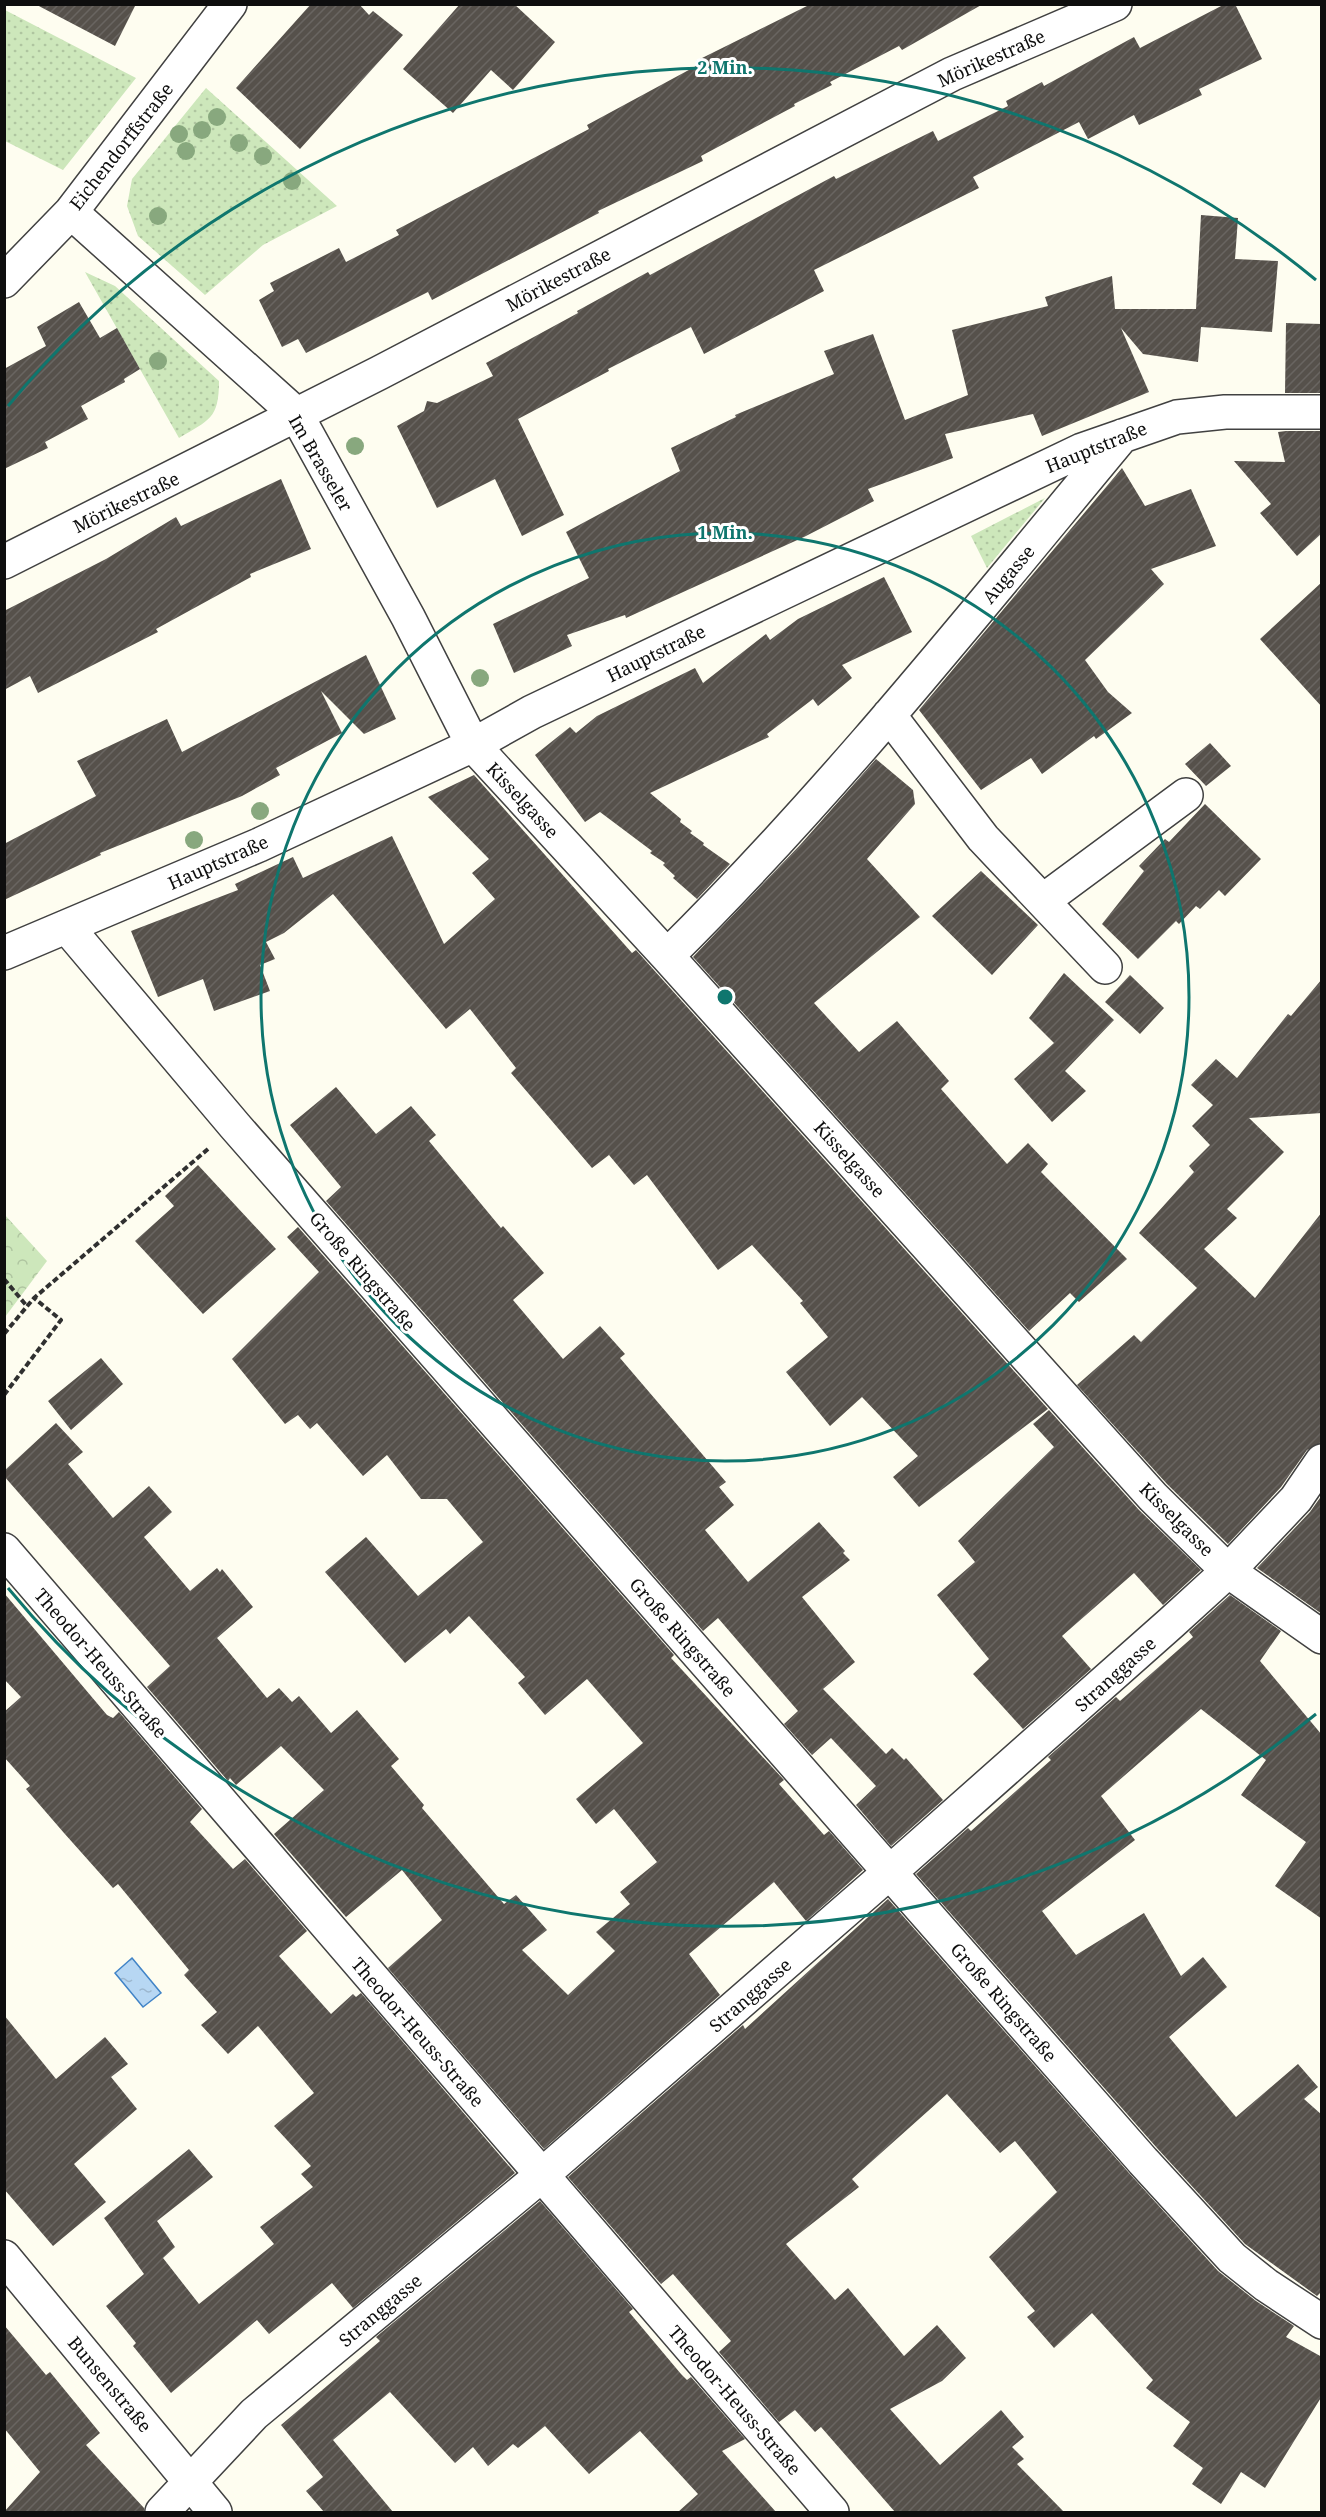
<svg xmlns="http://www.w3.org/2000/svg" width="1326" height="2517" font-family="'Noto Serif',serif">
  <defs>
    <pattern id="grass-dots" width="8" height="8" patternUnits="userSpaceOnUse" patternTransform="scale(1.5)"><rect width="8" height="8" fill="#cde7bb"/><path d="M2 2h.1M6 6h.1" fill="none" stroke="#afc5a0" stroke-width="1.8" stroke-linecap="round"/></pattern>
    <pattern id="park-crowns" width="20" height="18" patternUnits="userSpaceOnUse" patternTransform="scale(1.5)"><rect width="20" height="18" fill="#cde7bb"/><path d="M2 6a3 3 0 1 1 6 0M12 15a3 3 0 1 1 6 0" fill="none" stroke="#afc5a0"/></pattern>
    <pattern id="water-ripples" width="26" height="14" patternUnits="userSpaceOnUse" patternTransform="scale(1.5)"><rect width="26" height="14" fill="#b7d7f3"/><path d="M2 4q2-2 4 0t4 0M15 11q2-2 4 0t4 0" fill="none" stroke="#9cb7cf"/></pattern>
    <pattern id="building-hatch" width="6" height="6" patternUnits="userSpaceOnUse" patternTransform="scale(1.5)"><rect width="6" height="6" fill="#56514b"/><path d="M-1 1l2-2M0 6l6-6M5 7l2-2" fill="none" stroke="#696561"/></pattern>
  </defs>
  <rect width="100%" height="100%" fill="#fefdf0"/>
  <path fill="url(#grass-dots)" d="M5,10l131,68 -73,92 -58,-29z
    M206,88l131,118 -74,39 -58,50 -67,-59 -11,-30 5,-27z
    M85,272l30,14 104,95c0,38 -10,39 -40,57z
    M1045,498l-58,70 -16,-32z"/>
  <path fill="url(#park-crowns)" d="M4,1214l43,47 -42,56h-1z"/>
  <path fill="url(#water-ripples)" stroke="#4184c7" stroke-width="1.5" d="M132,1958l29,35 -18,14 -28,-34z"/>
  <path fill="url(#building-hatch)" d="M35,4h101l-21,42z
    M311,4h48l10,11 4,-4 30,24 -103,114 -64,-61z
    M460,4h54l41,38 -42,48 -22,-20 -38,43 -50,-44z
    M811,4h172l-81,46 -3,-4 -69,36 2,3 -38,19 1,2 -94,50 2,5 -105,50 1,2 -167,87 -4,-8 -122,61 -8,-14 -16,8 -23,-47 15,-9 -4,-8 69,-35 7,14 53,-27 -3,-5 193,-101 -2,-4 111,-60 -2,-4z
    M1225,4h10l27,55 -63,30 3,6 -63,30 -5,-10 -46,24 -9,-17 -106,55 6,11 -165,82 10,21 -120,63 -13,-27 -83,42 1,2 -91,48 46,96 -42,21 -27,-57 -58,29 -40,-82 27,-15 3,-10 10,2 56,-27 -7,-13 92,-50 -1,-2 71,-39 2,3 184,-99 2,3 97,-48 5,10 70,-35 -2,-5 36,-19 2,4 90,-49 6,11z
    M1201,215l37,3 -3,41 43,2 -6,71 -71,-5 -3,35 -55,-8 -22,-26 28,64 -107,44 -9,-22 -88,20 8,24 -85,31 6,12 -70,36 -178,81 -1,-3 -58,20 5,11 -58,27 -21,-49 96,-46 -23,-46 114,-61 -9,-23 65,-31 -1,-2 99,-41 -10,-23 49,-17 32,86 63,-25 -16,-65 96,-24 -3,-9 67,-21 3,33h81z
    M79,302l21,36 17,-10 23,41 -16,10 1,3 -44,24 7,13 -43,23 3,6 -44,21v-100l42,-23 -9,-19z
    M1286,323l36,1v69h-37z
    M1286,431h36v102l-25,23 -37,-43 11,-9 -37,-43 51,1 -7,-30z
    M1122,468l23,38 46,-17 25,57 -65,23 13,15 -79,76 23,32 24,21 -36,26 -2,-3 -52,38 -11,-16 -50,32 -62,-80z
    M281,479l30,70 -61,25 1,3 -95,52 2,3 -120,61 -8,-17 -26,14v-79l102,-52 70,-42 5,9z
    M884,577l28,55 -70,33 10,13 -34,28 -5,-7 -46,35 2,3 -119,56 31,26 -1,3 12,9 -2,2 14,10 -1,2 27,19 -33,35 -24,-21 2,-2 -12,-11 2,-2 -15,-10 2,-2 -52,-39 -15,10 -50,-67 35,-28 6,6 21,-17 98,-48 8,15 63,-49 4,6 28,-21z
    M1322,582v125l-62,-68z
    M366,655l30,64 -32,15 -43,-43 21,42 -66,35 4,7 -38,21 -142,57 1,2 -97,45v-56l92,-48 -19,-35 90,-42 15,33z
    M1210,743l21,23 -25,20 -21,-22z
    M876,759l37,31 2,14 -48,55 53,58 -106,86 45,49 38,-31 52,60 -8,8 66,75 21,-21 20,21 -7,8 86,87 -48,43 -9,-9 -41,38 -336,-374 108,-113z
    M474,775l158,178 4,-3 17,19 395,440 -129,98 -26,-30 25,-21 -56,-59 -32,29 -44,-54 42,-35 -28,-34 3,-2 -51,-56 -34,25 -71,-95 -13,10 -25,-30 -17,13 -81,-95 5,-5 -46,-59 -24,20 -113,-135 -49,39 -18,9 9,17 -15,6 10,26 -56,20 -11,-32 -45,18 -27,-66 107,-41 -3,-6 58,-27 10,21 89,-42 52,108 51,-45 -23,-26 17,-14 -61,-62z
    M1205,804l56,55 -36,37 -6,-6 -19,19 -4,-3 -17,18 -3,-3 -38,38 -36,-35 42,-53 -5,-5 26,-27 4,3z
    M981,871l57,54 -46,50 -60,-59z
    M1064,973l50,47 -49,51 21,20 -34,31 -38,-43 40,-36 -25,-25z
    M1130,975l34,33 -24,26 -35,-32z
    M1322,979v134l-73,5 35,34 -57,57 10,9 -33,31 51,49 67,-86v231l-15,7 -26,37 -53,57 -61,-60 -90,-99 57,-50 7,7 56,-54 -58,-55 55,-61 -5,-6 21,-21 -18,-19 21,-21 -22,-20 25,-26 21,19 51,-64 3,2z
    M336,1087l40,47 35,-28 25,29 -7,6 72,87 2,-2 41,47 -31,27 50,59 37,-33 25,28 -5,4 106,124 -7,5 15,18 -29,25 43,52 71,-60 26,29 -2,2 7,7 -48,37 53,65 -32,27 63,65 6,-6 12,12 2,-2 37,42 -52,46 -35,-41 20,-19 -45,-48 -19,17 -28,-31 14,-13 -80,-93 -15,13 -377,-430 15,-14 -51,-62z
    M198,1165l78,84 -73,65 -68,-73 39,-35 -9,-10z
    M298,1227l376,428 -3,3 113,122 -5,4 45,51 5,-4 34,39 -57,51 -32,-39 -85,72 31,41 -176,154 -156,-181 54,-48 -40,-50 -56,47 -72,-83 50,-44 -43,-44 -45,39 -6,-7 -2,3 -81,-94 23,-21 -166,-190v-5l52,-48 27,29 -15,12 45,54 36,-32 23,26 -28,25 46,54 27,-23 3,4 2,-3 31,38 -36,31 50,60 12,-10 13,14 7,-6 32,37 26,-23 42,49 -8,7 33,39 -2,3 82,96 12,-9 31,35 -25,20 46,45 47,-44 -19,-19 34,-28 -10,-12 37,-30 -43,-53 -18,15 -20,-25 67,-56 -56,-64 -42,36 -27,-32 7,-6 -56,-61 -19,18 -4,-5 -41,34 -80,-91 41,-35 52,59 65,-54 -36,-43h-26l-34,-44 -24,21 -46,-53 -7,6 -12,-14 -13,9 -53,-65 87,-87 -32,-35z
    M101,1358l22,26 -52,46 -23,-29z
    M1049,1410l90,100 62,60 -38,35 -29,-32 -72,63 29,33 -68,60 -50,-55 16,-15 -52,-64 38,-33 -17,-21 96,-94 -21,-23z
    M1322,1495v119l-65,-46 53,-56z
    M4,1593l103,122 6,3 6,-6 83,97 -12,13 43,47 12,-10 62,72 -28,25 52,58 22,-20 3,3 5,-4 154,180 -162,135 -21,-25 -63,51 -12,-14 -86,73 -38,-47 3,-3 -30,-37 38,-32 -40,-56 85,-69 24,28 -56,44 18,26 -12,11 36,46 75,-60 -14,-17 53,-40 -12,-13 10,-8 -37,-40 40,-33 -56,-67 -30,28 -27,-29 16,-13 -33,-37 5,-5 -71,-86 -5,4 -49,-55 -38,-44 4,-3 -26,-29v-45l17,-15 -17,-18z
    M1230,1595l51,36 -21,30 62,74v184l-47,-33 31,-44 -65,-47 25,-35 -65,-51 -100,87 34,44 -93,71 34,44 68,-42 37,63 22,-19 24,30 -58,50 67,80 62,-53 20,23 -14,12 18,16v176l-5,5 -72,-52 -88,-96 -241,-274 52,-46 3,3 80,-71 -3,-3 68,-60 4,4 73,-64 -4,-5z
    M888,1899l241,274 89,98 38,30 38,25 -8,11 36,20v39l-57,92 -24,-16 -20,32 -29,-20 11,-16 -30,-22 17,-24 -44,-34 7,-8 -61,-67 -38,35 -27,-31 8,-6 -46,-54 68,-65 -42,-51 -15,12 -53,-59 -95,85 7,8 -73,57 49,56 13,-12 56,68 33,-31 29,33 -24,23 -52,28 50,56 61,-55 23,27 -12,10 12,12 -7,5 47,48h-169l-74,-85 -6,5 -20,-22 -16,12 -60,-70 12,-11 -58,-67 -12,10 -93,-107 175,-152 2,4z
    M4,2015l52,64 49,-42 23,27 -17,13 26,32 -63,55 32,38 -53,44 -49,-57z
    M540,2201l93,108 -4,3 52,62 6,6 4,-3 54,62 -23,12 54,61h-98l20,-18 -58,-63 -51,43 -44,-48 -27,22 -5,-4 -25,22 -15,-19 -18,16 -65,-71 -57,48 60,72h-69l-18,-21 17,-14 -42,-52 99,-84 -4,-4z
    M4,2325l42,50 4,-3 50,61 -14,12 58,63v4h-140l36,-40 -36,-44z"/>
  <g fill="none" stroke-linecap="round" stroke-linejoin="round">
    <g stroke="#414141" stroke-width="36">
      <path id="minor" d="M71,212l225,202 112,203 65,128 194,211 486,541 75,74 94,66
        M4,281l67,-69 159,-208
        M4,562l375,-189 573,-299 163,-70
        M889,715l94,123 122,129
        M1044,900l142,-105
        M67,927l168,199 908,1035 89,97 34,27 56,37
        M4,953l255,-108 214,-100 59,-33 550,-262 95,-33 48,-5h97
        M667,956c164,-162 308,-343 455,-520
        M4,1550l828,962
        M4,2257l211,255
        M162,2512l92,-98 288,-239 348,-303 281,-249 57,-52 68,-72 26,-38"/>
    </g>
    <path stroke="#303030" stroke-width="4" stroke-dasharray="6 3" stroke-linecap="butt" d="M4,1279l22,26
      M4,1334l30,-36 174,-149
      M4,1395l57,-75 -27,-22"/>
    <use href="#minor" stroke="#fff" stroke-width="33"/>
  </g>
  <g fill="#88a87e">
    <circle cx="217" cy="117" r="9"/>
    <circle cx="202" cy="130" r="9"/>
    <circle cx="179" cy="134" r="9"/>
    <circle cx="239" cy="143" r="9"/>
    <circle cx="186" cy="151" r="9"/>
    <circle cx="263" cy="156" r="9"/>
    <circle cx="292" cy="181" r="9"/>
    <circle cx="158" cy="216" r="9"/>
    <circle cx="158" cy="361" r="9"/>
    <circle cx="355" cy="446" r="9"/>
    <circle cx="480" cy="678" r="9"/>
    <circle cx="260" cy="811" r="9"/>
    <circle cx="194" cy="840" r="9"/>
  </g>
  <g fill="none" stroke="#0f766e" stroke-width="3">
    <circle cx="725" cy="997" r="464"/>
    <path d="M1316 1714A929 929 0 0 1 8 1588M8 406A929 929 0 0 1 1316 280"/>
  </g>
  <g text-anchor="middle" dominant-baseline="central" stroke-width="6" stroke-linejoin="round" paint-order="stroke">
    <g font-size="18" fill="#0e0e0e" stroke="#fff">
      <text transform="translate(991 58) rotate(-24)">Mörikestraße</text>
      <text transform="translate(121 146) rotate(-52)">Eichendorffstraße</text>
      <text transform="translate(558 279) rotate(-28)">Mörikestraße</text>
      <text transform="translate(1096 447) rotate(-22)">Hauptstraße</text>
      <text transform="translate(321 463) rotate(60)">Im Brasseler</text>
      <text transform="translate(126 502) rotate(-26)">Mörikestraße</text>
      <text transform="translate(1008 574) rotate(-50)">Augasse</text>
      <text transform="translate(656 653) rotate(-26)">Hauptstraße</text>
      <text transform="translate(523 800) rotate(47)">Kisselgasse</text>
      <text transform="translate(218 862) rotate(-24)">Hauptstraße</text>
      <text transform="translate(850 1159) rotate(48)">Kisselgasse</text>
      <text transform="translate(363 1271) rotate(49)">Große Ringstraße</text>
      <text transform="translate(1177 1519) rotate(45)">Kisselgasse</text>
      <text transform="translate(683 1637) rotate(49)">Große Ringstraße</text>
      <text transform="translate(101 1663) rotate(49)">Theodor-Heuss-Straße</text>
      <text transform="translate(1115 1674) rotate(-42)">Stranggasse</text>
      <text transform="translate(750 1995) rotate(-41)">Stranggasse</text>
      <text transform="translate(1004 2002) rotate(49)">Große Ringstraße</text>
      <text transform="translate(418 2032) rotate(49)">Theodor-Heuss-Straße</text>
      <text transform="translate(380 2310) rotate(-40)">Stranggasse</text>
      <text transform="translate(110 2384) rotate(50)">Bunsenstraße</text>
      <text transform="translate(735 2400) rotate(49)">Theodor-Heuss-Straße</text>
    </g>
  </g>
  <circle cx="725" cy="997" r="9" fill="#0f766e" stroke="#fff" stroke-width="3"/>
  <g font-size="18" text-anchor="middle" font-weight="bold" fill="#0f766e" stroke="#fff" stroke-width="6" stroke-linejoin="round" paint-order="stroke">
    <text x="725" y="74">2 Min.</text>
    <text x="725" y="539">1 Min.</text>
  </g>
  <rect width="1326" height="2517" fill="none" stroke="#0e0e0e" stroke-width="12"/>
</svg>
